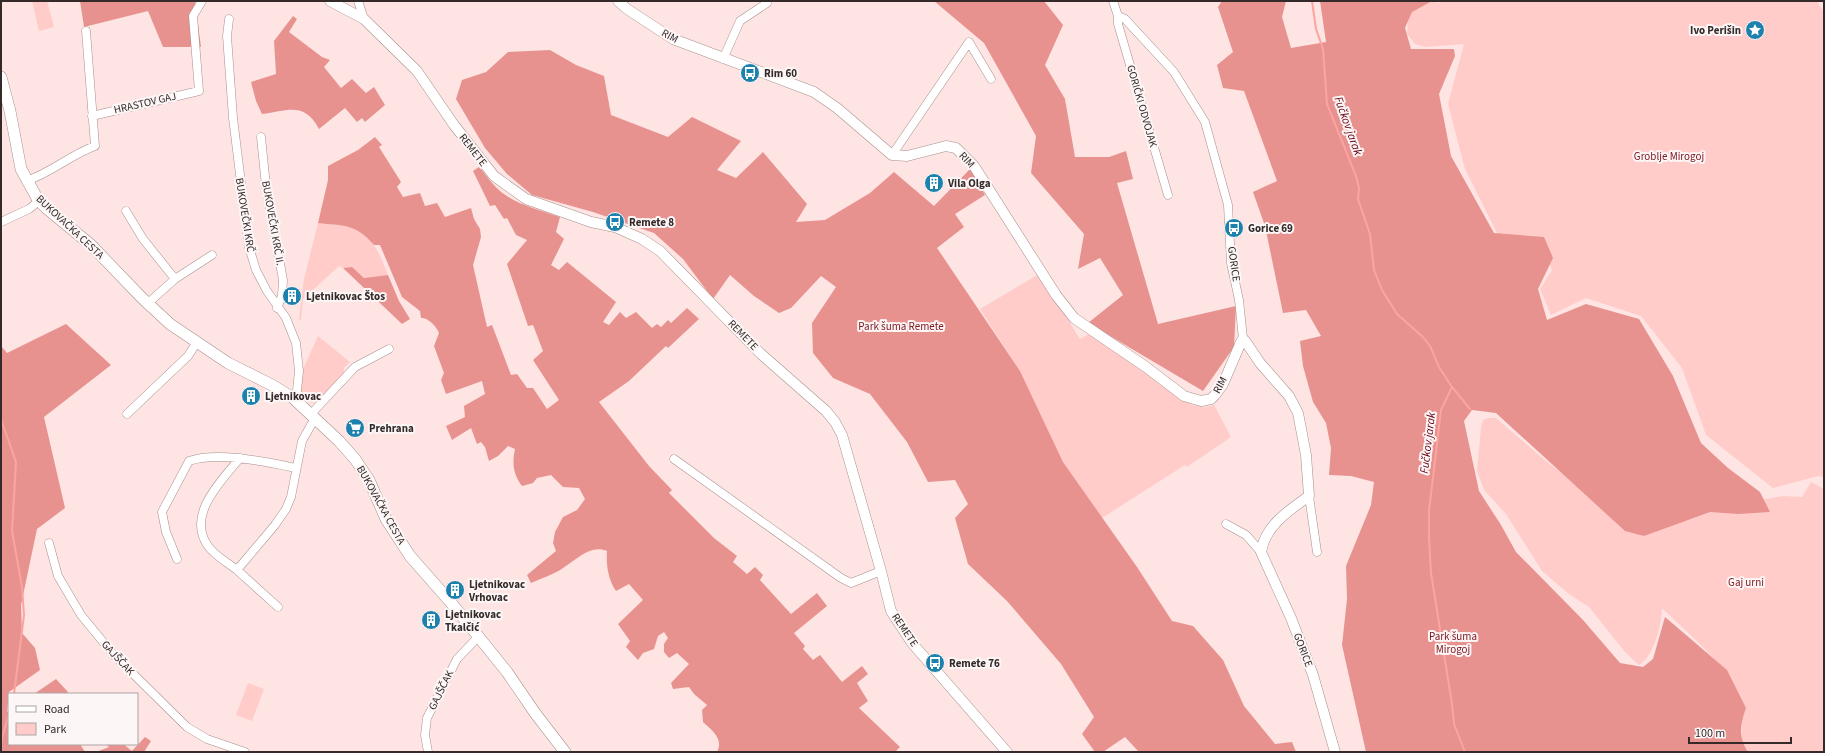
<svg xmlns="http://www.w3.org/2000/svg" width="1825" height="753" font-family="'Source Sans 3',sans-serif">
  <rect width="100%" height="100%" fill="#fee4e2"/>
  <path fill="#ffccc9" d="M32,1h15l7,26 -15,4z
    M1432,1l7,2 2,-2h376l7,12v464l-6,-1 -45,12 -67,-53 -24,-67 -41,-52 -55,-18 -35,17 -11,-26 12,-19 -14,-33h-39l-34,-68 -17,-65 16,-60 -39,3 -10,-3 -8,-10 2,-23z
    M318,223c12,1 23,0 34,4 20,6 29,30 36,48l-24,3 -12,-11 -9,1 -4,-2 -36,33 -2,21 -2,-1 5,-40z
    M1039,274l41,65 11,-6 101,72 13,2 9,-2 17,32 -44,30 -2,-2 -83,53 -39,-56 -43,-91 -40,-62z
    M318,336l32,26 -6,6v5l-5,6 -22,23 -5,1 -9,-3 -4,-6 2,-27h3z
    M1488,418h8l51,44 97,74 65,-27 74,-13 19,1 9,-15 13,7v263h-82c-1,-15 1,-32 -2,-46 -9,-40 -50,-70 -78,-98 -1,17 -7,47 -23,57l-14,-13 -36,-45 -20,-13 -27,-23 -36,-57 -22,-24 -7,-19 4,-44 2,-7z
    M248,683l16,6 -12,32 -16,-6z"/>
  <path fill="#e8928f" d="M80,1h115l6,46h-38l-15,-36 -64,16z
    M934,1h110l19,24 -18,40 20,34 10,58h34l17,-6 7,28 -16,4 41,141 78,-18 -2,41 -31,44 -115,-68 35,-28 -23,-37 -22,11 6,-35 -53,-61 5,-37 -52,-93z
    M1222,1h64l-4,16 9,31 35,-6 -6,-41h112l-20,11 -7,16 6,21h43l1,7 -16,38 12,62 43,77 50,4 9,21 -15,31 9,31 39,-16 53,15 34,57 28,67 27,25 32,24 10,20 -32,2 -28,-2 -66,24 -19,-5 -129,-118 -24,-3 -8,11 15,70 22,34 15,27 67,68 37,43 23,4 10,-8 12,-42 62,53 19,38c-6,17 -8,28 2,44h-382l-24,-107 5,-46 -1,-33 25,-61 3,-23 -23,-6 -22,-1 2,-27 -5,-25 -13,-21 -10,-36 -3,-25 21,-5 -15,-26 -23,3 -18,-87 -12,-34 24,-11 -33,-90 -21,-3 -6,-23 16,-13 -15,-45z
    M293,16l4,3 -8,13 33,25 8,3 -6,7 17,21 11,-9 14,14 8,-6 11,18 -20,17 -3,-4 -5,4 -12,-14 -26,21c-15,-28 -31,-18 -57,-15l-6,-13 -5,-19 25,-8 -2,-33z
    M550,50l26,15 28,11 7,39 57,22 24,-20 49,24 -24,29 19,8 27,-26 44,52 -11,18 29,-2 45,-27 24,-21 40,34 37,-38 14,27 -30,19 9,13 -27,21 83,123 43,91 74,105 35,54 21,5 30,34 21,46 31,38 17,-2 4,10h-157l-14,-15 -22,15h-8l-13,-18 12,-17 -33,-53 -54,-63 -39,-37 -13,-46 13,-14 -13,-24 -27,2 -21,-40 -37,-48 -37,-16 -20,-25 -1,-30 24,-36 -15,-11 -30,32 -12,5 -25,-17 -24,-21 -17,24 -30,-40 -29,-26 -61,-21 -61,-17 -25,-21 -22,-26 -29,-49 6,-19 24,-8 22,-20z
    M375,137l7,8 -3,2 22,35 -4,5 6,10 17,-4 5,13 12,-3 8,14 26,-9 3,11 6,10 1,8 -8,28 14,62 5,-2 19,50 6,-1 10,14h6l14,21 12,-9 -26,-40 10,-9 -10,-26 -5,1 -21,-62 20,-24 -11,-5 -9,-17 -3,1 -9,-14 -5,1 -17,-35 6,-4c5,5 9,12 14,17 16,19 44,25 67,33l-4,15 8,7 -13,26 8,5 8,-8 49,40 -13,20 6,3 11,-13 6,6 10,-6 16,16 5,-4 4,3 7,-7 3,3 16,-15 12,11 -31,29 -2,-2 -37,35 -30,21 50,64 23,24 -3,3 45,45 23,18 -4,6 14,12 8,-7 8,8 -3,5 31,34 26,-21 10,13 -33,27 11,13 -2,3 10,11 7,-5 22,27 20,-16 6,8 -11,9 11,18 -9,7 41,39 -5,5h-178c7,-13 -5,-22 -14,-30l-1,-12 5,-5 -13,-11 -5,-7 -16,2 -2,-6 18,-19 -12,-11 -8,5 -5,-6v-8l4,-6 -4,-6 -6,4 -4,13 -11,4 -5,7 -12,-13 4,-6 -12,-17 25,-24 -14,-16 -13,7c-8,-12 -10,-26 -9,-40 -17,-7 -31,9 -44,17 -8,6 -23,11 -32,15l-4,-8 29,-24 -3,-8 2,-11 8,-15 14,-7 8,-11 -6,-11 -16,-1 -12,-12 -14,3 -4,5 -11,3c-9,-12 -10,-23 -7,-37l-7,-3 -10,10 -9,5 -4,-14 -4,-5 -4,2 -6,-16 -19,12 -6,-14 19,-9 -1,-11 21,-12 -3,-13 -36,13 -5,-14 3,-7 -10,-27 5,-13c-3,-7 -10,-15 -18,-15l-1,-7 -18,-14 -22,-52h-6c-19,-22 -30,-19 -56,-22l10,-43v-14l30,-16z
    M352,267l12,11 24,-3 11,26 11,18 -8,5 -59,-56z
    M66,324l45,41 -67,52 21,91 -28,21 -16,76 1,28 13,15 5,22 -31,22 -2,20h2v32h71l5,8h-84v-406l6,7z
    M56,679l12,13 -1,2h-33z
    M145,737l6,4 -7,11h-48l13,-5 -3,-3h17l9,7z"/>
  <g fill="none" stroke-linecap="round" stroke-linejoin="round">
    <path stroke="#fba4a1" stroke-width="2" d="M1312,1l4,28 7,20 4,55 29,72 3,12 -1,11 12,35 4,36 8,20 15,24 26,23 7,9 9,21 13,20 -11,23 -12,101v27l2,35 21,131 2,20 11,28
      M1452,387l18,22
      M1,419l15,43 -4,69 10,56 2,28 -10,79
      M1,752l1,-14 7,-24"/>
    <g stroke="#a68f8d" stroke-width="9">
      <path id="minor" d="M358,1l6,18
        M1113,1l5,15 7,3 49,53 31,50 23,83 3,58 8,37 4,39
        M1118,16v8l50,171
        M229,19l-2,17 6,82 16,129 7,23 11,21 19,27 10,25 3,28 -3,29
        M723,59l17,-38 27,-18
        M92,116l107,-25 -6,-75 9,-15
        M261,137l5,49 17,94 -1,16 -5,12
        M892,155l77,-113 22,37
        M26,181c25,-8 44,-26 69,-35l-9,-115
        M126,211l17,28 32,40
        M1,222l28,-13 10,-8
        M147,304l28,-25 37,-24
        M127,414l61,-58 9,-14
        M311,414l44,-47 34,-18
        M240,458c-19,23 -54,57 -32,88 7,10 20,17 29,24l38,-45 11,-16 5,-12 11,-56 13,-23
        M674,459l167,119 10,5 30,-12
        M1309,496l8,56
        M1226,524l20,11 15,17
        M49,543l9,33 23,39 32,39 74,73 20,12 38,13
        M177,559l-11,-27 -4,-20 27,-51c28,-10 78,1 107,7
        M237,570l41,37
        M428,752l-3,-17 2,-17 30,-59 22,-23"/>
    </g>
    <g stroke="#a68f8d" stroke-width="11">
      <path id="tertiary" d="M330,1l34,18 53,52 37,54 40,51 32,23 65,23 24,5 27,12 18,12 101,103 65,57 9,11 7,13 39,136 10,40 21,32 95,109
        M618,1l9,8 46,30 141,53 23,16 55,47 15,1 39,-10 10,2 18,18 82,129 18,23 72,49 38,29 17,5 10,-2 4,-4 8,-11 18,-42 2,-3 3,3 14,21 29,33 9,17 8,42 3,41c-21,15 -44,30 -48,56l30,66 22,57 22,77"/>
    </g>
    <g stroke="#a68f8d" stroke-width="12">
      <path id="secondary" d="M1,77l9,34 11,58 16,29 8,9 46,38 51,53 28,26 58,39 44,22 21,13 46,43 16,18 14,21 17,39 24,37 43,49 54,67 28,41 30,39"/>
    </g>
    <use href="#minor" stroke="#fff" stroke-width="8"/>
    <use href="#tertiary" stroke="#fff" stroke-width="10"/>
    <use href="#secondary" stroke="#fff" stroke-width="11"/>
  </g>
  <defs>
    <g id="sight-disc" transform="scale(1)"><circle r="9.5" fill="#1c81ac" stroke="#fcf6f6"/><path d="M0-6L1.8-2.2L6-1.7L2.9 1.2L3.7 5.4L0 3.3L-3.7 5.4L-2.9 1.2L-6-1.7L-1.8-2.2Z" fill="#fff"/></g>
    <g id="bus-disc" transform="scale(1)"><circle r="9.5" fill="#1c81ac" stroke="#fcf6f6"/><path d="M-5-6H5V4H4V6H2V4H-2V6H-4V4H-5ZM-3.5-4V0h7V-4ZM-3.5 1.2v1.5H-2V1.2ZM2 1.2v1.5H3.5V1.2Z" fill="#fff"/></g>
    <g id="building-disc" transform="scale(1)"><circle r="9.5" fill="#1c81ac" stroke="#fcf6f6"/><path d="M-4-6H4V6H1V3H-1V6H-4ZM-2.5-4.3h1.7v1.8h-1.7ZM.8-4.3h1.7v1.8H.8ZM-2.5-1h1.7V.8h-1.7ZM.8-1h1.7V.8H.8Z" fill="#fff"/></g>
    <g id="supermarket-disc" transform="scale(1)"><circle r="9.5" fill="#1c81ac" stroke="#fcf6f6"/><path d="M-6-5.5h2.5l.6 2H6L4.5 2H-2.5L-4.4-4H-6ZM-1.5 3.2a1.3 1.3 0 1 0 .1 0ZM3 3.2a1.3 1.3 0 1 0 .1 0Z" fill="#fff"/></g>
  </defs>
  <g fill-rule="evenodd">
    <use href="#sight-disc" x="1755" y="30"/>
    <use href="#bus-disc" x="750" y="73"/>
    <use href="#building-disc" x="934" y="183"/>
    <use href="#bus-disc" x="615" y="222"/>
    <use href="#bus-disc" x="1234" y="228"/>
    <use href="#building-disc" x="292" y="296"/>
    <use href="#building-disc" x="251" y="396"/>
    <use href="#supermarket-disc" x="355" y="428"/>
    <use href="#building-disc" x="455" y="590"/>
    <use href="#building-disc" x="431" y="620"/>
    <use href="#bus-disc" x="935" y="663"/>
  </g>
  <g text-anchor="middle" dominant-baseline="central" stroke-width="4" stroke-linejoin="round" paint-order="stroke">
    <g font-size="11" font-weight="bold" fill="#342a2a" stroke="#fcf6f6" text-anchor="start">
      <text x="1741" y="30" text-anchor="end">Ivo Perišin</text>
      <text x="764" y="73">Rim 60</text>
      <text x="948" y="183">Vila Olga</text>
      <text x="629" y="222">Remete 8</text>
      <text x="1248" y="228">Gorice 69</text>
      <text x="306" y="296">Ljetnikovac Štos</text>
      <text x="265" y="396">Ljetnikovac</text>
      <text x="369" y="428">Prehrana</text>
      <text x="469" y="584">Ljetnikovac<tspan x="469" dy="13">Vrhovac</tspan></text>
      <text x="445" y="614">Ljetnikovac<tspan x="445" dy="13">Tkalčić</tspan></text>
      <text x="949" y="663">Remete 76</text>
    </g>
    <g font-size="11" fill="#342a2a" stroke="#fcf6f6">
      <text transform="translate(670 36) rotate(29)">RIM</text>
      <text transform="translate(145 103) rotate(-13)">HRASTOV GAJ</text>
      <text transform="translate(1142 106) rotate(74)">GORIČKI ODVOJAK</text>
      <text transform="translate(473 150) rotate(52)">REMETE</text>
      <text transform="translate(967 160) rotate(47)">RIM</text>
      <text transform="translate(245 215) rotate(81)">BUKOVEČKI KRČ</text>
      <text transform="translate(273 223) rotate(80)">BUKOVEČKI KRČ II.</text>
      <text transform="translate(70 227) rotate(43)">BUKOVAČKA CESTA</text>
      <text transform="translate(1234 264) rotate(82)">GORICE</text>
      <text transform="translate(743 335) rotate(46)">REMETE</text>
      <text transform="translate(1220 385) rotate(-61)">RIM</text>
      <text transform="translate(381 505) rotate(61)">BUKOVAČKA CESTA</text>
      <text transform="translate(905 630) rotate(56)">REMETE</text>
      <text transform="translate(1303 650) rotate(69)">GORICE</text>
      <text transform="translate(118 658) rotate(47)">GAJŠČAK</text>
      <text transform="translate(441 690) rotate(-64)">GAJŠČAK</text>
    </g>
    <g font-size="11" fill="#801c24" stroke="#fcf6f6">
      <text x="1669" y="156">Groblje Mirogoj</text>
      <text x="901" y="326">Park šuma Remete</text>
      <text x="1746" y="582">Gaj urni</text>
      <text x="1453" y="636">Park šuma<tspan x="1453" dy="13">Mirogoj</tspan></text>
    </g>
    <g font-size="12" font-style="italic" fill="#6a0012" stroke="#fcf6f6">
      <text transform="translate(1348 126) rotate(70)">Fučkov jarak</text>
      <text transform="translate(1428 443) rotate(-83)">Fučkov jarak</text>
    </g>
  </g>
  <rect width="1825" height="753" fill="none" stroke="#342a2a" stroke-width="4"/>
  <rect x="8" y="693" width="130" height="52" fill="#fcf6f6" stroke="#aca4a4"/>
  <rect x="16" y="706" width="20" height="6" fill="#ffffff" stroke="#aca4a4"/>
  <text x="44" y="713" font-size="12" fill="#342a2a">Road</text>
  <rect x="16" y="723" width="20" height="12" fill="#ffccc9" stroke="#aca4a4"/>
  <text x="44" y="733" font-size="12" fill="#342a2a">Park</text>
  <path d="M1689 737v6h102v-6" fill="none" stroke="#342a2a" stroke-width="2"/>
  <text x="1695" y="737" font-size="12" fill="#342a2a" stroke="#fcf6f6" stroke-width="3" paint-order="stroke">100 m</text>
</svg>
